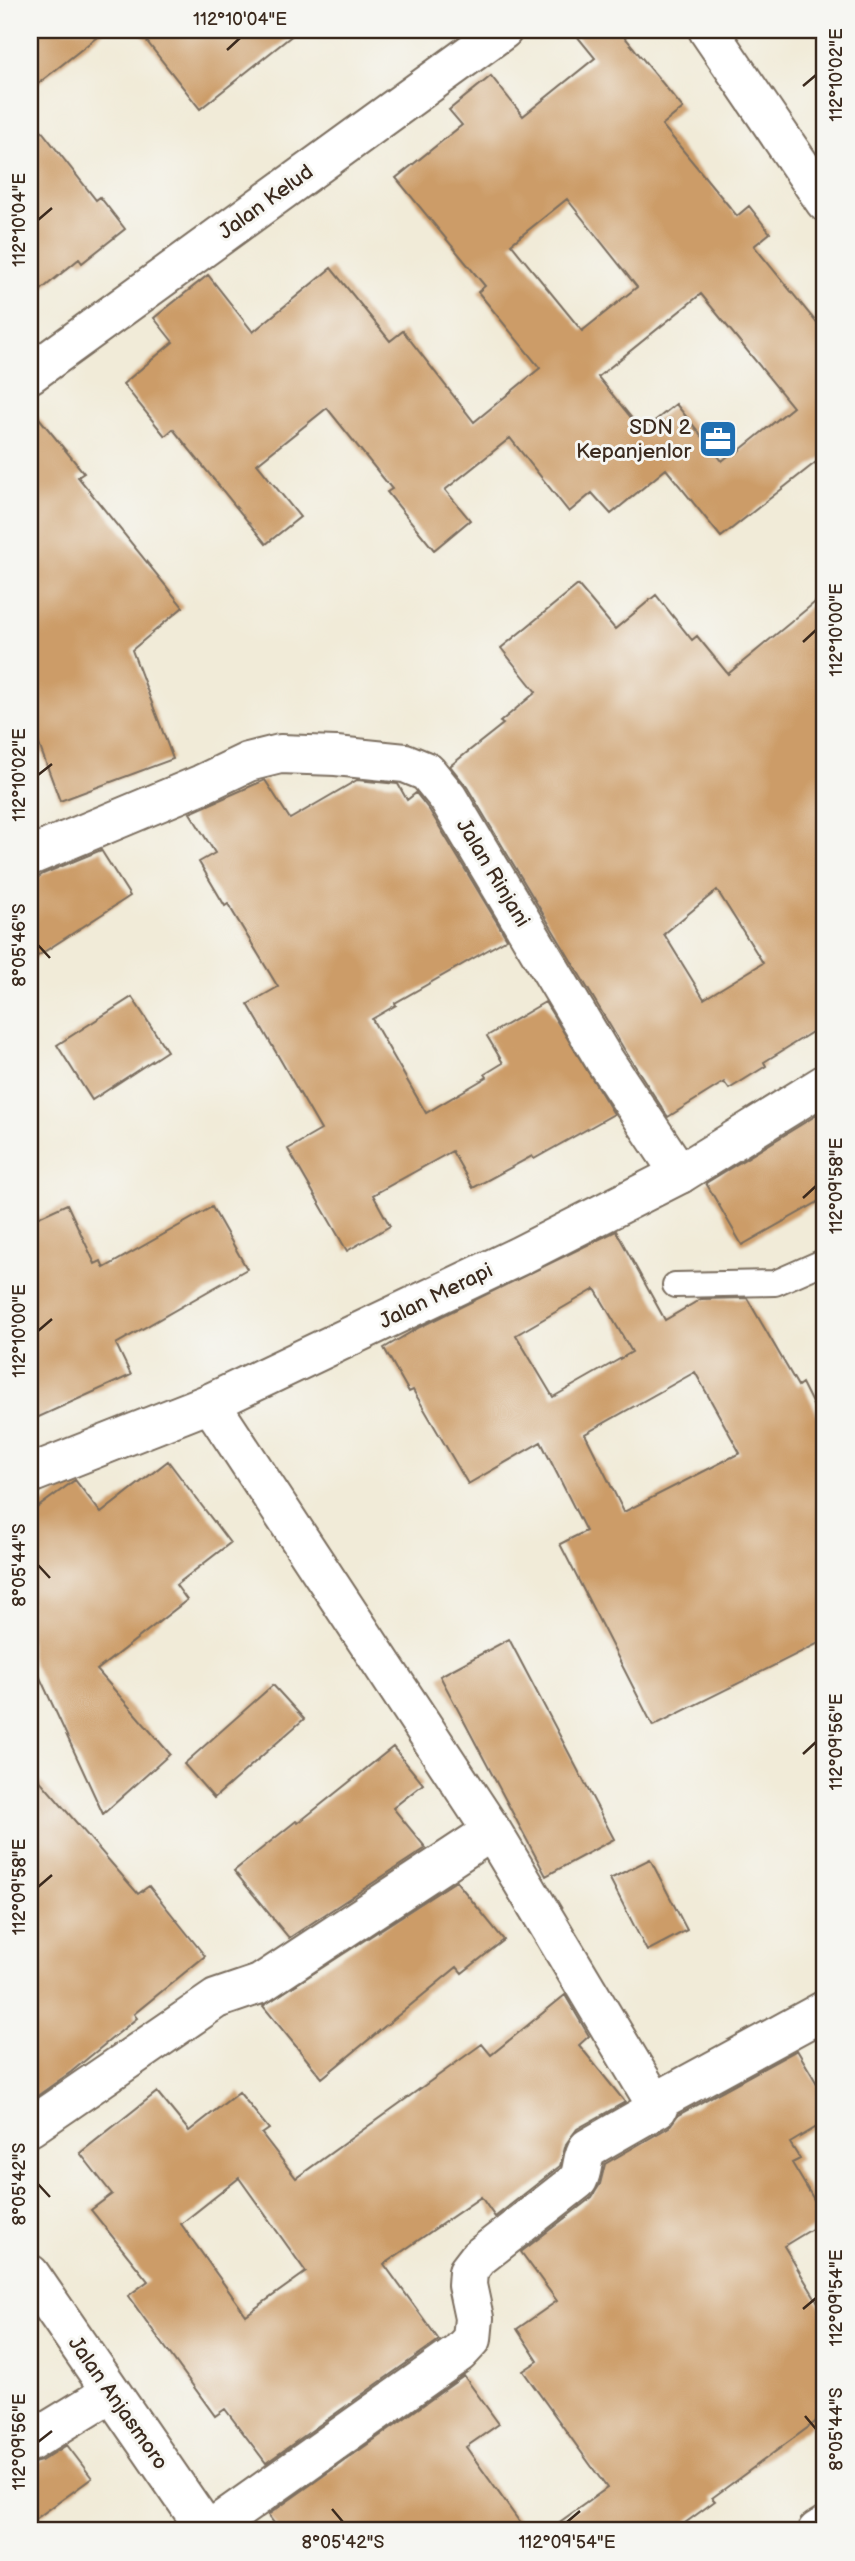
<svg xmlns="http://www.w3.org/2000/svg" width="855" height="2561" font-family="'Balsamiq Sans',sans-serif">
  <rect width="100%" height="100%" fill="#f6f6f2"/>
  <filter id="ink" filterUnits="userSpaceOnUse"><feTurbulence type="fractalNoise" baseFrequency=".0143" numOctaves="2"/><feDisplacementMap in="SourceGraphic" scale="14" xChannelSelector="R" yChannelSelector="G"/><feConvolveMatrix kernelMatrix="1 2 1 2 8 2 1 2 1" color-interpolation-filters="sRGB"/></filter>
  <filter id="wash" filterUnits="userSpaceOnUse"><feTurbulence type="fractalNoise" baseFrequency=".00686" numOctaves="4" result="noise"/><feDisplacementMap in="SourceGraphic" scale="28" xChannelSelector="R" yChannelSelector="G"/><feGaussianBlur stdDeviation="1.57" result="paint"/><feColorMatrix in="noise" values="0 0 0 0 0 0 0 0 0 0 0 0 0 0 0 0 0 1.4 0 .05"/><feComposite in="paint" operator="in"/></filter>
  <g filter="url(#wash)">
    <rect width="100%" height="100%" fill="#f1ebd8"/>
    <g id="blocks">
      <path fill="#cc9c67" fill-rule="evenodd" d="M30,30h76l-76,60z
        M138,30h161l-99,79z
        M572,30h47l64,78 -21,17 75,91 12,-10 21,27 -16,13 71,87v122l-104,82 -55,-68 -55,45 -19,-21 -23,19 -59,-74 -65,52 25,30 -36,30 -47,-58 5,-3 -65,-81 -70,56 43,53 -34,27 -93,-115 -8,7 -42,-52 50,-42 -19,-24 54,-43 45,57 78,-64 59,73 13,-10 71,91 66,-54 -62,-76 7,-6 -89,-108 66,-53 -13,-15 42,-34 32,40 72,-58zM567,199l70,88 -55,44 -71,-87zM701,294l92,113 -58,47 -2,-2 -11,9 -46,-57 -34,27 -44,-54z
        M30,116l66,84 4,-3 25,32 -43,34 -3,-4 -49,40z
        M30,407l54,66 -6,4 105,130 -51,43 41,109 -113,42 -30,-81z
        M578,585l37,44 41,-34 36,45 5,-4 31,38 97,-80v430l-61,38 2,4 -37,23 -5,-7 -56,35 -44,-68 -157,-262 -17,-21 53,-42 -3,-2 36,-30 -35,-44zM717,890l46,73 -59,36 -40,-65z
        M265,780l25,39 67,-39 41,4 9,16 9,-7 14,18 77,128 -112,64 1,2 -24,14 54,94 61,-36 -2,-3 18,-11 -16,-27 58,-34 69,112 -80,45 -2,-3 -59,32 -21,-37 -79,44 17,31 -43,25 -59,-102 33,-19 -73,-126 30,-17 -50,-83 -3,2 -26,-44 16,-9 -25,-40z
        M101,850l29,46 -100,65v-78l13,-9z
        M132,997l35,54 -75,49 -35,-55z
        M825,1110v88l-83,47 -36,-62z
        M67,1204l28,60 6,-3 3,7 108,-61 35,62 -131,75 15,31 -101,46v-200z
        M616,1231l49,89 36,-21 46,-1 51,88 4,-3 23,46v211l-172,86 -93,-182 26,-13 -45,-89 -73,42 -55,-94 -4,2 -25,-44 36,-21zM595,1289l37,63 -79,45 -37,-62zM695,1372l45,81 -116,59 -39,-78z
        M168,1461l62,82 -54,42 11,15 -90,70 73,84 -67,60 -73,-158v-143l45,-33 26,33z
        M509,1639l105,200 -68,37 -106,-200z
        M273,1685l31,34 -90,79 -30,-34z
        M393,1747l30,37 -30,24 33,40 -137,90 -55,-67 62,-50 2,2z
        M30,1769l108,125 11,-8 56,70 -71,58 3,4 -66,54 -41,29z
        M650,1859l37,71 -40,21 -37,-72z
        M456,1881l48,59 -42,33 -5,-6 -135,111 -59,-72z
        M565,1995l24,41 -10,9 46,57 -48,27 -11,15 -6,22 -65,51 -14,-20 -97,67 55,76 -173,123 -41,-54 -10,7 -87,-120 20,-15 -57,-71 21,-16 -32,-41 77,-61 32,39 50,-39 30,37 -7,5 34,44 186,-134 9,11zM239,2178l67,94 -60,43 -65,-91z
        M797,2050l28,47v25l-35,21 10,16 -8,4 33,55v3l-41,25 41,68v101l-113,83 3,3 -41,30h-127l60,-43 -84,-117 15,-10 -21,-32 40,-28 -36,-49 71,-55 8,-13 5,-20 64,-37 9,-12z
        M464,2376l35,48 -33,23 60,84h-246l-12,-16z
        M67,2445l25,33 -62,45v-59l11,-3z"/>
    </g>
  </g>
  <g filter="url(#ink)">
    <use href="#blocks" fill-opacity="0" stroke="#7b6e5f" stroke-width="2"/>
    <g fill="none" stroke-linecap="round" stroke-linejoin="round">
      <g stroke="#7b6e5f" stroke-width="28">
        <path id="lane" d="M675,1285l100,-2 50,-22"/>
      </g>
      <g stroke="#7b6e5f" stroke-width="42">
        <path id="street" d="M30,856l172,-72 46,-22 32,-8 56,2 69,7 22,9 21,26 157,263 75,113
          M656,2102l169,-92
          M30,2127l186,-128 44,-15 232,-153
          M30,2442l80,-49
          M208,2531l251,-178 13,-14 2,-21 -7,-33 1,-14 10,-13 100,-78c6,-12 3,-22 10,-32l70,-40 -166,-277 -282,-428"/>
      </g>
      <g stroke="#7b6e5f" stroke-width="42">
        <path id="secondary" d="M708,30l117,172
          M30,1474l180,-71 309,-147 161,-82 145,-90
          M817,2531l8,-5"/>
      </g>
      <g stroke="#7b6e5f" stroke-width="42">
        <path id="primary" d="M30,374l473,-344
          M30,2274l177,257"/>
      </g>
      <use href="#lane" stroke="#fff" stroke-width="24"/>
      <use href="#street" stroke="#fff" stroke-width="38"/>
      <use href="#secondary" stroke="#fff" stroke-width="38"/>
      <use href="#primary" stroke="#fff" stroke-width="38"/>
    </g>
  </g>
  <path fill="none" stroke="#3b2a1e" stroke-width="2.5" d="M227,50l13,-12M803,86l13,-11M38,220l14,-12M803,642l13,-12M38,775l14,-11M38,945l12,13M803,1198l13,-12M38,1331l14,-12M38,1565l12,13M803,1754l13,-12M38,1887l14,-12M38,2184l12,13M803,2309l13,-11M805,2416l11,13M38,2442l14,-11M332,2509l11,13M567,2522l13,-11"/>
  <defs>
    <g id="office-square" transform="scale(2.0125)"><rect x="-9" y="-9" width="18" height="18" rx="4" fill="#1f6fb2" stroke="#f6f6f2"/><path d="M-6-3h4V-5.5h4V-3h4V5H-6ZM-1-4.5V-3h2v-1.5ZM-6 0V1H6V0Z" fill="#fff"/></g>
  </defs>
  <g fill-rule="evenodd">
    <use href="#office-square" x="718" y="439"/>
  </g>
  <g text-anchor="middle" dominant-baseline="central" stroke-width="6" stroke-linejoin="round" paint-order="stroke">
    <g font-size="21" fill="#3b2a1e" stroke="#f6f6f2">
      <text transform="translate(266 202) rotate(-36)">Jalan Kelud</text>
      <text transform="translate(493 873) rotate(59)">Jalan Rinjani</text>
      <text transform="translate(436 1296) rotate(-26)">Jalan Merapi</text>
      <text transform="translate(118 2403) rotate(55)">Jalan Anjasmoro</text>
    </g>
    <g font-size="21" fill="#3b2a1e" stroke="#f6f6f2" text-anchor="end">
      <text x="691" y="427">SDN 2<tspan x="691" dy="24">Kepanjenlor</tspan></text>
    </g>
  </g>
  <rect width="855" height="2561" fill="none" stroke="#f6f6f2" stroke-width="77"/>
  <rect x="38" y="38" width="778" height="2484" fill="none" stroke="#3b2a1e" stroke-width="2.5"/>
  <g font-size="18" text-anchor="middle" fill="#3b2a1e">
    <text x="240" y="25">112°10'04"E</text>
    <text transform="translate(836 75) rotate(-90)" y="6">112°10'02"E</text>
    <text transform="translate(19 220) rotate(-90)" y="6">112°10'04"E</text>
    <text transform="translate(836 630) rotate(-90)" y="6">112°10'00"E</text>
    <text transform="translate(19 775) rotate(-90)" y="6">112°10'02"E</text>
    <text transform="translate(19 945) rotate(-90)" y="6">8°05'46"S</text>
    <text transform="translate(836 1186) rotate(-90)" y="6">112°09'58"E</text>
    <text transform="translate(19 1331) rotate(-90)" y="6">112°10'00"E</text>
    <text transform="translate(19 1565) rotate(-90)" y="6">8°05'44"S</text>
    <text transform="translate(836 1742) rotate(-90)" y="6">112°09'56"E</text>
    <text transform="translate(19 1887) rotate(-90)" y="6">112°09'58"E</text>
    <text transform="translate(19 2184) rotate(-90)" y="6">8°05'42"S</text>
    <text transform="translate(836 2298) rotate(-90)" y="6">112°09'54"E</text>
    <text transform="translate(836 2429) rotate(-90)" y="6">8°05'44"S</text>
    <text transform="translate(19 2442) rotate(-90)" y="6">112°09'56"E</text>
    <text x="343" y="2548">8°05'42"S</text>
    <text x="567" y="2548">112°09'54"E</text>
  </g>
</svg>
